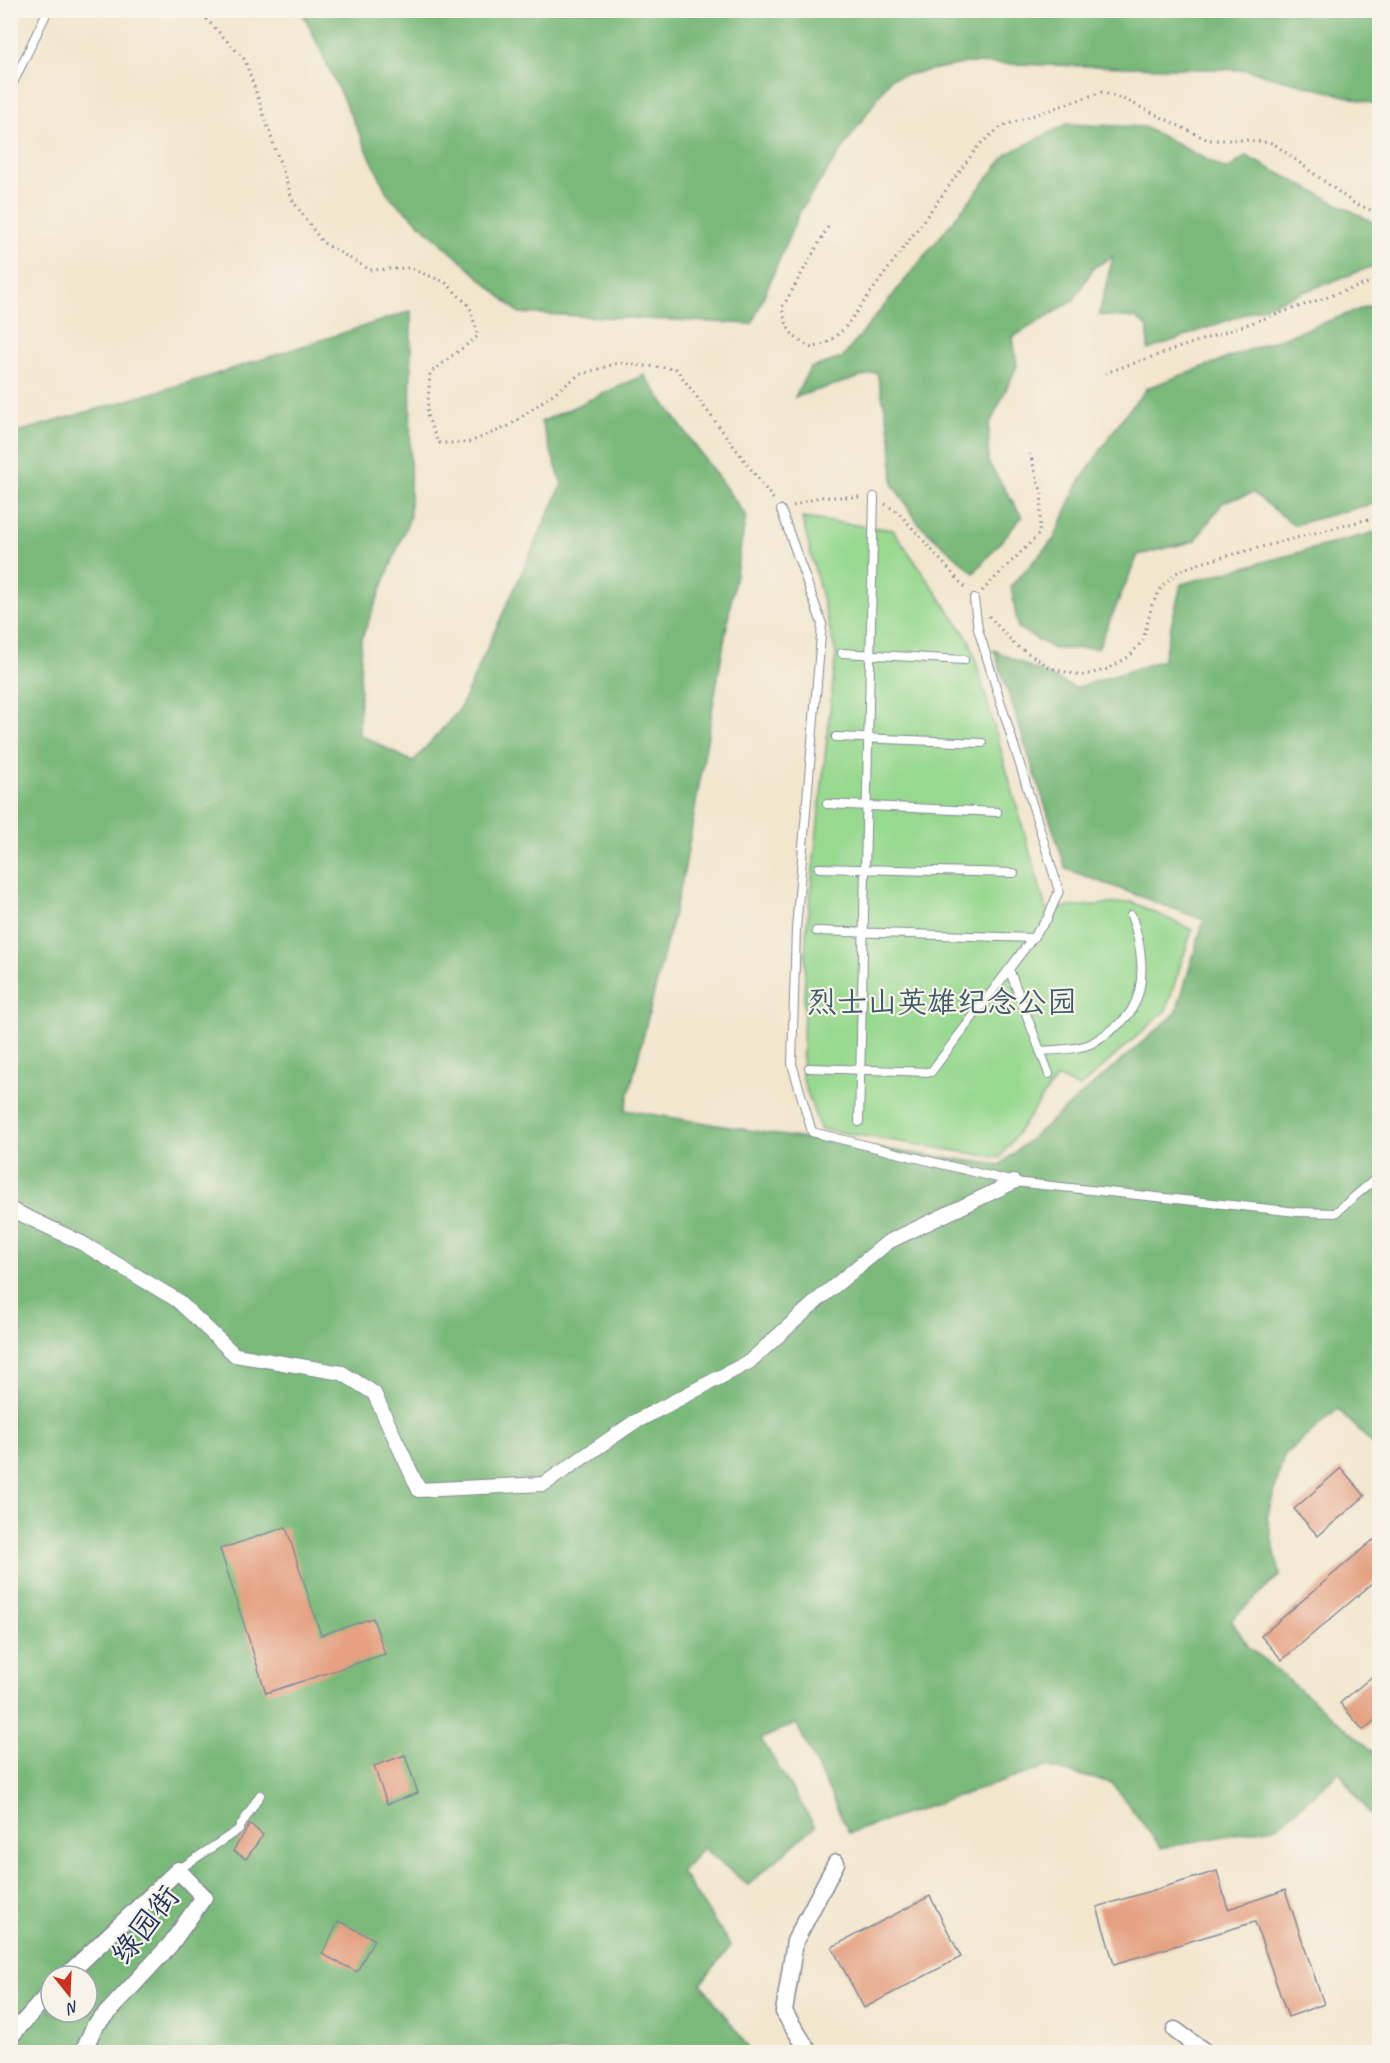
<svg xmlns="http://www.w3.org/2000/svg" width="1390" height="2063" font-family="Caveat,'LXGW WenKai TC',sans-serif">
  <rect width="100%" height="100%" fill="#f7f3e8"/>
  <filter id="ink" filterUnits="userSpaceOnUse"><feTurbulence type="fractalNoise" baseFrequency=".0167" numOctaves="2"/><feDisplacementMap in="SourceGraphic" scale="12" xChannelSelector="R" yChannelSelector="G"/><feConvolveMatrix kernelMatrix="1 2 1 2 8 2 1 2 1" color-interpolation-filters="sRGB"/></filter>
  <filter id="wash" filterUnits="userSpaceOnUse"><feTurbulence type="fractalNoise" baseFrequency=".008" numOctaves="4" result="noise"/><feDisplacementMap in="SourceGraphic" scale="24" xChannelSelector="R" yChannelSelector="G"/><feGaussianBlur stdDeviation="1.35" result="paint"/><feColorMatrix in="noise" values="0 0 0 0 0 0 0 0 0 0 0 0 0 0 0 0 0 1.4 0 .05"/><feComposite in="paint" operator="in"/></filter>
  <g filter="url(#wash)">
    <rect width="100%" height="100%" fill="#f2e6cd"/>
    <path fill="#98d990" stroke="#5a8477" stroke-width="1.5" d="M802,518l91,12 77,111 76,268 86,-7 60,28 -26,80 -87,78 -22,-11 -57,81 -180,-29 -18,-52 4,-142 30,-281z"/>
    <path fill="#7ab97a" stroke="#4a746c" stroke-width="1.5" fill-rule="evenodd" d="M302,11h1077v94l-132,-35 -280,-7 -76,15 -91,133 -48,113 -233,-11 -131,-118z
      M1067,124l77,3 83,43 19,-14 132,69 1,39 -231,86v-23l-13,-9 -36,-3 14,-59 -20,12 -19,32 -61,37 4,29 -28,60 -1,36 34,55 -48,56 -55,-49 -26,-39 -2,-49 -14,-64 -82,25 15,-29 32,-10 165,-204z
      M1379,302v200l-85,23 -41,-32 -30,9 -28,39 -57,14 -40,93 -44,1 -36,-21 -7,-42 43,-47 24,-55 43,-64 26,-32z
      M411,311l-1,206 -49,123 -2,94 54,28 46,-52 103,-226 -21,-62 103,-47 102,141 -62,356 -59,238 167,27 208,28 176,-152 28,-93 -138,-51 -72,-219 81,38 88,-28 18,-76 198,-53v920l-41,-42 -54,47 -17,61 13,58 -49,45 17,26 131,110v70l-40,-54 -61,54 -117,22 -49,-65 -66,-16 -197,66 -53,-110 -35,16 54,87 -67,59 -45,-37 -22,24 50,74 -30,37 47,64 -10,5h-727v-1618l196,-57zM51,1976h36v36h-36z"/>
    <g id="blocks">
      <path fill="#e5a182" d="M1341,1468l24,28 -47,40 -24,-27z
        M286,1527l35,108 52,-17 12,36 -119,39 -46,-144z
        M1373,1540l7,8v29l-98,83 -21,-24z
        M1380,1670v46l-17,14 -23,-27z
        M405,1755l13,38 -31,11 -13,-38z
        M250,1824l13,11 -17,24 -13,-8z
        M1217,1871l11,38 57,-19 39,114 -36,13 -33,-95 -141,42 -17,-57z
        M930,1896l31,61 -97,51 -32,-61z
        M339,1921l35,18 -17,33 -35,-18z"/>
    </g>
  </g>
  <g filter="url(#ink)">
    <use href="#blocks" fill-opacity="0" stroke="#868a96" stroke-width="1.5"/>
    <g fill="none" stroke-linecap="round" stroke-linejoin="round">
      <g stroke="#868a96" stroke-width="10">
        <path id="service" d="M10,89l38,-79
          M781,510l41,114 -26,305 -4,135 20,68 202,50 283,30 38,1 45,-38
          M842,653l122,7
          M836,737l146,6
          M827,804l170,8
          M819,868l195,5
          M816,931l217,7
          M1009,969l40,105
          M1040,1051c16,-1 35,-1 50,-7 5,-2 11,-7 16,-10 9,-6 21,-15 26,-25 16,-27 9,-67 -1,-94
          M809,1068l122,4 116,-153 12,-28 -81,-262 -4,-30
          M859,1122l15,-625
          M178,1870l60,-40 22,-35"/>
      </g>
      <g stroke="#868a96" stroke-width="16">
        <path id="pedestrian" d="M10,1209l70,33 97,58 58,55 107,18 32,20 45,97 125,-6 89,-61 116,-61 71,-64 68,-56 126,-60"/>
      </g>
      <g stroke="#868a96" stroke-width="19">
        <path id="minor" d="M66,1976l112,-106 26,27 -34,48 -76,82 -11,25
          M1175,2030l30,22
          M10,2037l41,-46
          M809,2052l-25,-40 11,-71 41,-78"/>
      </g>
      <path stroke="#868a96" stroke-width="3" stroke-dasharray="1.5 4.5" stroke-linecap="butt" d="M198,10l47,50 48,141 29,41 48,28 39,-2 36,14 25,25 8,29 -48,37 -3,42 11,28h29l42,-17 70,-51 39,-12 58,6 98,131
        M828,227l-46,81c5,23 9,29 30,40l15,-5 17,-14 135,-184 23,-19 100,-34 26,9 80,39h38l27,3 79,59 21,9 7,-2
        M1105,373l275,-94
        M885,504l14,9 68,77
        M793,506l26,-9h44
        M982,591l57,-57 3,-40 -12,-40
        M989,616l25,28 37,24 30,8 27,-7 22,-13 13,-16 9,-35 10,-19 18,-16 28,-9 172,-45"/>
      <use href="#service" stroke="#fff" stroke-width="8"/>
      <use href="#pedestrian" stroke="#fff" stroke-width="14"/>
      <use href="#minor" stroke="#fff" stroke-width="16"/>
    </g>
  </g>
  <g text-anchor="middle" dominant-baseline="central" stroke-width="4.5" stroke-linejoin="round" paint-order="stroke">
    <g font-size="30" fill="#3a5a6a" stroke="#f7f3e8">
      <text x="942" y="1002">烈士山英雄纪念公园</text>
    </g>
    <g font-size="30" fill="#1b2f5e" stroke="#f7f3e8">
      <text transform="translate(145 1925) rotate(-52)">绿园街</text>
    </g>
  </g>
  <rect width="1390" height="2063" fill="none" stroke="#f7f3e8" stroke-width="36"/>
  <g transform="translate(69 1994) rotate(162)"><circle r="28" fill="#f7f3e8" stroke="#9fa5b1" stroke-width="1.5"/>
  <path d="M0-4.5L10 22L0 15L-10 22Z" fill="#c8321e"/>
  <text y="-9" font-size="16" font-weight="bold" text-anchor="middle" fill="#1b2f5e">N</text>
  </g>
</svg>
